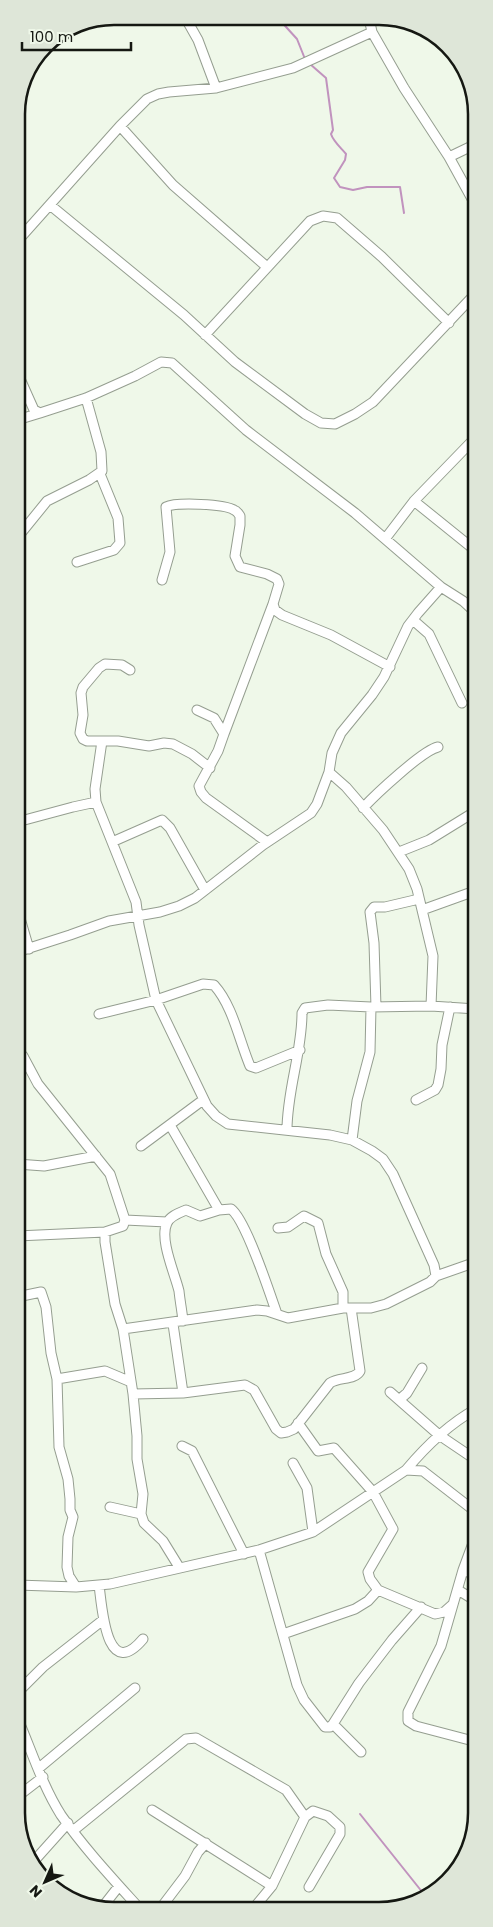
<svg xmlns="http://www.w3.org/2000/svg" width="493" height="1927" font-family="Poppins,sans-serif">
  <rect width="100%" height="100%" fill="#eff8e9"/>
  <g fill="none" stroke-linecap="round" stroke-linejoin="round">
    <path stroke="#c193be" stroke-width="2" d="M277,17l20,22 8,20
      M310,64l16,14 7,52 -2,4c2,7 10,14 15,20l-1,6 -11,18 6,9 13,3 14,-3h33l4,26
      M360,1814l63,79"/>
    <g stroke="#959e90" stroke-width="11">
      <path id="minor" d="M185,17l13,23 18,48
        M369,18l3,14 32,56 45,69 27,49
        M120,126l53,59 94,82
        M449,157l27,-13
        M50,205l134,110 51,47 70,52 16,9 14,1 20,-10 18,-12 103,-109
        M21,237l99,-111 27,-27 11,-5 11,-2 47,-4 77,-20 79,-36
        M205,335l105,-114 13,-5 14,2 45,39 67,66
        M17,372l17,38 6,3 46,-15 49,-22 26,-14 11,1 74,67 109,83 86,74 22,14 13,12
        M17,420l23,-7
        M414,501l62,50
        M17,538l30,-37 42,-21 13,-9 -1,-19 -15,-54
        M385,539l29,-38 62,-64
        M77,562l37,-12 6,-7 -2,-25 -18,-44
        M162,580l8,-28 -4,-45c10,-5 59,-3 68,3 3,1 4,3 6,6v9l-5,31 5,11 27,7 10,5 2,5 -6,20 2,6 7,5 49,20 59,32
        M413,620l16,14 33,69
        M130,670l-8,-5 -17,-1 -6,4 -16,19 -2,6 2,22 -3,18 3,6 4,2h31l31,5 15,-3 9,1 19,10 18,14
        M197,710l17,8 10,16 -6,17 -19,35 2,6 5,6 61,44
        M224,734l49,-130
        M102,741l-7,48 1,13 40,100 3,23 17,75 51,106 9,10 12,8 102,11 22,5 20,11 11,8 10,15 41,91 2,11
        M329,772l17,15 37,43 26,39 8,20 16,67 -2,50
        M363,808c12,-13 60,-58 75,-61
        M17,822l56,-15 23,-5
        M112,842l50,-22 8,8 35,62
        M399,852l30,-12 47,-29
        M17,908l12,41
        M422,910l50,-18 4,1
        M17,952l53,-17 39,-14 51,-9 19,-6 16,-8 68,-53 48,-32 6,-9 12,-32 3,-19 9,-20 31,-38 12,-18 24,-51 10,-13 23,-26
        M376,1007l-2,-64 -4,-31 4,-5h11l34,-8
        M99,1014l57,-14 47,-16 11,1c19,21 25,55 36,81l6,2 44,-18
        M17,1049l6,7 15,28 72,90 15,46 -2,6 -18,6 -88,4
        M416,1100l19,-10 3,-5 3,-16 1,-24 8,-38
        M170,1125l49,85 -19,6 -14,-6c-7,3 -16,6 -19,13 -8,16 8,51 12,68 1,10 3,20 4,30
        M287,1130c0,-40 15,-77 15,-117l3,-5 23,-3 43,2 60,-1 45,3
        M352,1140l5,-39 13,-49 1,-45
        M141,1146l62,-46
        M17,1164l27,2 52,-10
        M219,1210l12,-1c15,11 39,85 46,105
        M125,1220l42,2
        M278,1228l10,-1 16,-11 14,7 8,31 17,38v16
        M105,1232v10l10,62 8,25 10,65 4,42v23l6,35 -2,20 3,9 19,18 16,26
        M17,1297l24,-5 5,15 5,46 6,26 2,68 9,32 2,20v11l3,7 -5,20 -1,30 2,9 7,11
        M173,1324l10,69
        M123,1329l134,-19 10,1 21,7 55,-10h28l15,-4 44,-22 6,-6 40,-14
        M57,1379l48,-8 26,11
        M390,1392l49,43 37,25
        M133,1394l50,-1 62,-8 9,5 22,39 5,4 6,-1 7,-3 36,-46c9,-6 25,-3 30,-12l-9,-63
        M399,1400l8,-7 15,-25
        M298,1423l20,28 16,-3 39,44 20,37 -25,43 2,7 8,11 57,24 9,-2 9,-8
        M182,1446l10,5 52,103
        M293,1463l14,25 6,44
        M406,1470c20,-24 43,-46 70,-61
        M110,1507l31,7
        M476,1535l-13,35 -22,76 -33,66v9l8,5 61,16
        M259,1550l38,135 7,15 21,27h5l3,-3 26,-41 33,-43 29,-33
        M463,1570l13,5
        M17,1585l59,2 34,-3 149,-34 54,-18 93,-62 17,1 49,38 4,1
        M99,1585c3,22 7,98 44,54
        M458,1590l18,11
        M283,1634l72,-25 13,-8 10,-11
        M17,1693l26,-26 60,-47
        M17,1717c14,32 25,68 44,98 23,33 52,64 79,94
        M333,1724l28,28
        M39,1768l96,-80
        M17,1797l26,-20
        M152,1810l120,76
        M74,1830l112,-91 10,-1 90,52 19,27
        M34,1861l34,-38
        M101,1909l18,-23
        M160,1909l25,-33 13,-24 8,-9
        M253,1909l19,-23 33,-69 8,-6 15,5 12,11v7l-31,53"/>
    </g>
    <use href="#minor" stroke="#fff" stroke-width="9"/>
  </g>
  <path d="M0 0H493V1927H0ZM114 25H379A89 89 0 0 1 468 114V1813A89 89 0 0 1 379 1902H114A89 89 0 0 1 25 1813V114A89 89 0 0 1 114 25Z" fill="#dee6d8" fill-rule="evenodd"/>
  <path fill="none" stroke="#151812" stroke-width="2.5" d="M114 25H379A89 89 0 0 1 468 114V1813A89 89 0 0 1 379 1902H114A89 89 0 0 1 25 1813V114A89 89 0 0 1 114 25Z"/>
  <g transform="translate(45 1882) rotate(225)" stroke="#eff8e9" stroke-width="4" paint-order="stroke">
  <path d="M0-4L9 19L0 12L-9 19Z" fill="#151812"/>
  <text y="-8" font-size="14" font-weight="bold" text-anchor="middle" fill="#151812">N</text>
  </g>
  <path d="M22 42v8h109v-8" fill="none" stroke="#151812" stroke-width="2.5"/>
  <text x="30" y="42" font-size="15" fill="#151812" stroke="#eff8e9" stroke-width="4" paint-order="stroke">100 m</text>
</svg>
